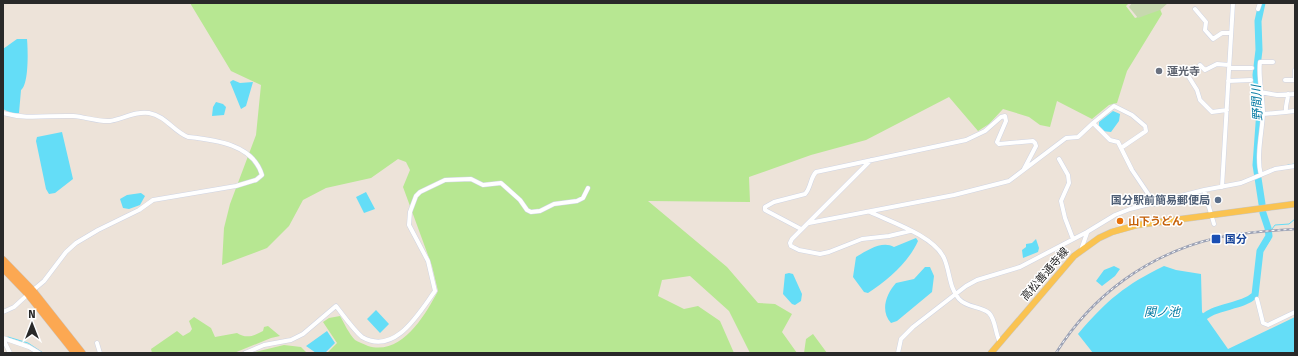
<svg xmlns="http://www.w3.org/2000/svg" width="1298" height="356" font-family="'Fira Sans','Noto Sans JP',sans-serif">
  <rect width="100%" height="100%" fill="#ede3d9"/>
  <path fill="#b7e792" d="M190,3h939l-3,3 9,12 25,-9 2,5 -35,57 -10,32 -8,2 -17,14 -35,-18 -7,26 -10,-2 -11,-8 -26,-8 -14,15 -11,7 -29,-34 -83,43 -55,15 -62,22 1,25 -102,-1 79,66 31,36 17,1 17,10 -10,18 15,21h-47l-21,-42 -39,-35 -28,4 -4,16 26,13 14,-3 22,15 14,32h-407l10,-10 -14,-21 6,-4 11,-2c4,7 9,18 15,24 3,2 9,4 13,6 34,10 57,-31 70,-55l-6,-25 -29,-79 7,-17 -4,-8 -8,-3 -27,19 -45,10 -23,12 -14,26 -22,22 -45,17 2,-37 6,-24 26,-69 5,-50 -30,-14z
    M194,317l17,11 4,9 22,-4c9,6 17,3 26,-2l1,-4 4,-1 12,10 -9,2 -37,15h-82l-1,-4 26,-18 6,5 7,-4 2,-3 -3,-8z
    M813,334l14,19h-23l2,-14z
    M284,345l17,2 6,6h-56z"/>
  <path fill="#c7d8af" d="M1132,3h36l-8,7 -22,8 -9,-11z"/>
  <path fill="#64ddf7" d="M17,39h10c1,10 2,46 -6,51l-2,23 -6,1 -10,-5v-60z
    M233,80l7,3 13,-1 -7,24 -5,3 -11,-27z
    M216,102l7,2 3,3 -2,8 -12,1 1,-9z
    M1113,111l7,3 -1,7 -8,11 -9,-1 -3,-3v-6z
    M62,132l11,47 -18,14 -6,1 -3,-5 -10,-48 1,-4z
    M366,192l9,17 -11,4 -8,-16z
    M141,193l4,3 -5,9 -11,4 -6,-1 -3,-9 7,-4z
    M916,238l2,3c-10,22 -30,39 -50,52l-4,-1 -11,-15 3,-20c10,-6 26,-17 38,-10z
    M1036,239l3,9 -1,4 -15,6 -1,-8 4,-3v-3l6,-1z
    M1114,266l6,3 -5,7 -13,10 -6,-5 8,-11z
    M1164,266l12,4 25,4 1,38 26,37 67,-32v36h-202l-15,-19c29,-34 47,-49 86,-68z
    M925,267h5l4,9 -2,16 -35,29 -6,2c-11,-12 -5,-29 5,-40l18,-4z
    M789,273l4,1 9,20 -1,7 -6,4 -3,-1 -9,-10 2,-20z
    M376,310l13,14 -9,9 -13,-14z
    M327,331l8,12 -10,10h-9l-10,-7z"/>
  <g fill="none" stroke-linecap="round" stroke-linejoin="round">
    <path stroke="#64ddf7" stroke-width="1" d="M1288,165l7,-1
      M1260,255l10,-15 2,-11 3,-4 14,-1 6,-5
      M8,337l20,6 15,10"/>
    <path stroke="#64ddf7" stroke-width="7" d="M1262,3l-4,18 1,29 -3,25 4,35 -4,55 6,39
      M1199,322c14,-18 41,-13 56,-27l5,-44 9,-15 -1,-8 -5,-15"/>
    <g stroke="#cfd4e3" stroke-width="5">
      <path id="minor" d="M1195,9l11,13 -1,8 8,9 9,-6h9
        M1258,9l2,-6
        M1200,65l5,5 12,-6 12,1
        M1229,68h23
        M1179,72l8,2 10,16 3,10 12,12 15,-2
        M1285,80h10
        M1295,80v-10
        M1228,81l23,-1
        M1260,92l17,3 18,-1
        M1286,112l8,-1
        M3,113c25,7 45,2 70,3 13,1 25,6 37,5 14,-2 24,-10 39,-8 17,3 24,18 39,24 27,3 65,7 74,38l-6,5 -20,6 -83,14 -14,10 -41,20 -22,13 -10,9 -22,29 -19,16 -11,10 -11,5
        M1263,114l23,-2c-1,-7 2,-11 2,-18
        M1093,123l21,-17 18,9 13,11 1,5 -25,17
        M1059,159l9,16 1,8 -8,18 4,17 8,21
        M871,160l-79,79 -2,4 1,3 8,4 21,4 9,-2 33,-13 27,-3 21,-5
        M1261,175c-5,-18 1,-42 2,-61 0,-18 -5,-35 -3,-52h13
        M1222,187l11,-184
        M1204,190l10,34
        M870,212c21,10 64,24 74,46 6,13 5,30 15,41 8,9 22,7 30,14 7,7 6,21 11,29
        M809,223l145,-28 55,-14 57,-43 12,-1 15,-14 17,17 8,2 14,28 23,34
        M801,229l-36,-19v-3l9,-5 31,-8c6,-6 5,-16 11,-22l150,-32 19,-9 16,-14 4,-1 1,5 -9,21 2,2 34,-3 2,2 1,3 -12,23
        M1081,250l6,-17
        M1257,299l6,24 5,2 27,-13
        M3,338l26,9 10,6
        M3,339l7,14
        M97,343l3,10
        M245,353l19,-8 27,-5 12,-6 33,-28c8,10 16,22 26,31 33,19 57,-24 73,-46l-7,-30 -19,-36 1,-13 6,-16 4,-4 25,-12 26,-1 12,6 18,-2 19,17 7,10 4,2 9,-1 14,-7 23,-3 6,-3 5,-10
        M898,353l3,-14 12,-12 53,-41 11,-6 43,-13 67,-35 28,-17 15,-6 74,-19 37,-7 34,-14 20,-3"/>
    </g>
    <g stroke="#c7c7c7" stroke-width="7">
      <path id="primary" d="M991,353l83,-97 25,-18 13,-6 25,-7 158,-21"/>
    </g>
    <g stroke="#c7c7c7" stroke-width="8">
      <path id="trunk" d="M3,260l30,31 49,62
        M3,268l25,26 47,59"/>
    </g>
    <use href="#minor" stroke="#fff" stroke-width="4"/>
    <use href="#primary" stroke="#fac351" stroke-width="6"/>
    <use href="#trunk" stroke="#fca852" stroke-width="7"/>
    <g stroke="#9ca2b5" stroke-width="2.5">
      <path id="rail" d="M1056,353c37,-59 93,-99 160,-115 25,-6 53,-7 79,-9"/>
    </g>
    <use href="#rail" stroke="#fff" stroke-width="1" stroke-dasharray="3" stroke-linecap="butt"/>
  </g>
  <circle fill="#6b7280" stroke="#fff" stroke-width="1.5" cx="1159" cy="71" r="4"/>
  <circle fill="#5c6f8a" stroke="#fff" stroke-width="1.5" cx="1218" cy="200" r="4"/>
  <circle fill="#e8710a" stroke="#fff" stroke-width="1.5" cx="1120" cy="221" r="4"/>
  <rect fill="#1a4fb4" stroke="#fff" stroke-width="1.5" x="1211" y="234" width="10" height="10" rx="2"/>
  <g text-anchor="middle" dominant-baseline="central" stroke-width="3" stroke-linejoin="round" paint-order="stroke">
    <g font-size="11" font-weight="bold" fill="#5b616d" stroke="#fff" text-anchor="start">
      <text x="1167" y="71">蓮光寺</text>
    </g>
    <g font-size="11" font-weight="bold" fill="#4e5e75" stroke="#fff" text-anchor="end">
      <text x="1210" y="200">国分駅前簡易郵便局</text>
    </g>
    <g font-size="11" font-weight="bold" fill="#c56008" stroke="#fff" text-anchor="start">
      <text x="1128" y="221">山下うどん</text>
    </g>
    <g font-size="11" font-weight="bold" fill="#164399" stroke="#fff" text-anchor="start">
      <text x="1225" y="239">国分</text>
    </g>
    <g font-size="11" fill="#292929" stroke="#fff">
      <text transform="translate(1045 274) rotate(-49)">高松善通寺線</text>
    </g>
    <g font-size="12" font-style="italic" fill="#047aa2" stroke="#fff">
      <text transform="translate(1257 103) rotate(-93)">野間川</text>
      <text x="1162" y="312">関ノ池</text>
    </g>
  </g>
  <rect width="1298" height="356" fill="none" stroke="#292929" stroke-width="8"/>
  <g transform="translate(32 324)" stroke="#ffffff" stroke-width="3" paint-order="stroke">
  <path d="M0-3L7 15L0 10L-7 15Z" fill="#292929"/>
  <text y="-6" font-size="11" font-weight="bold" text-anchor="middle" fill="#292929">N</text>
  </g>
</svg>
